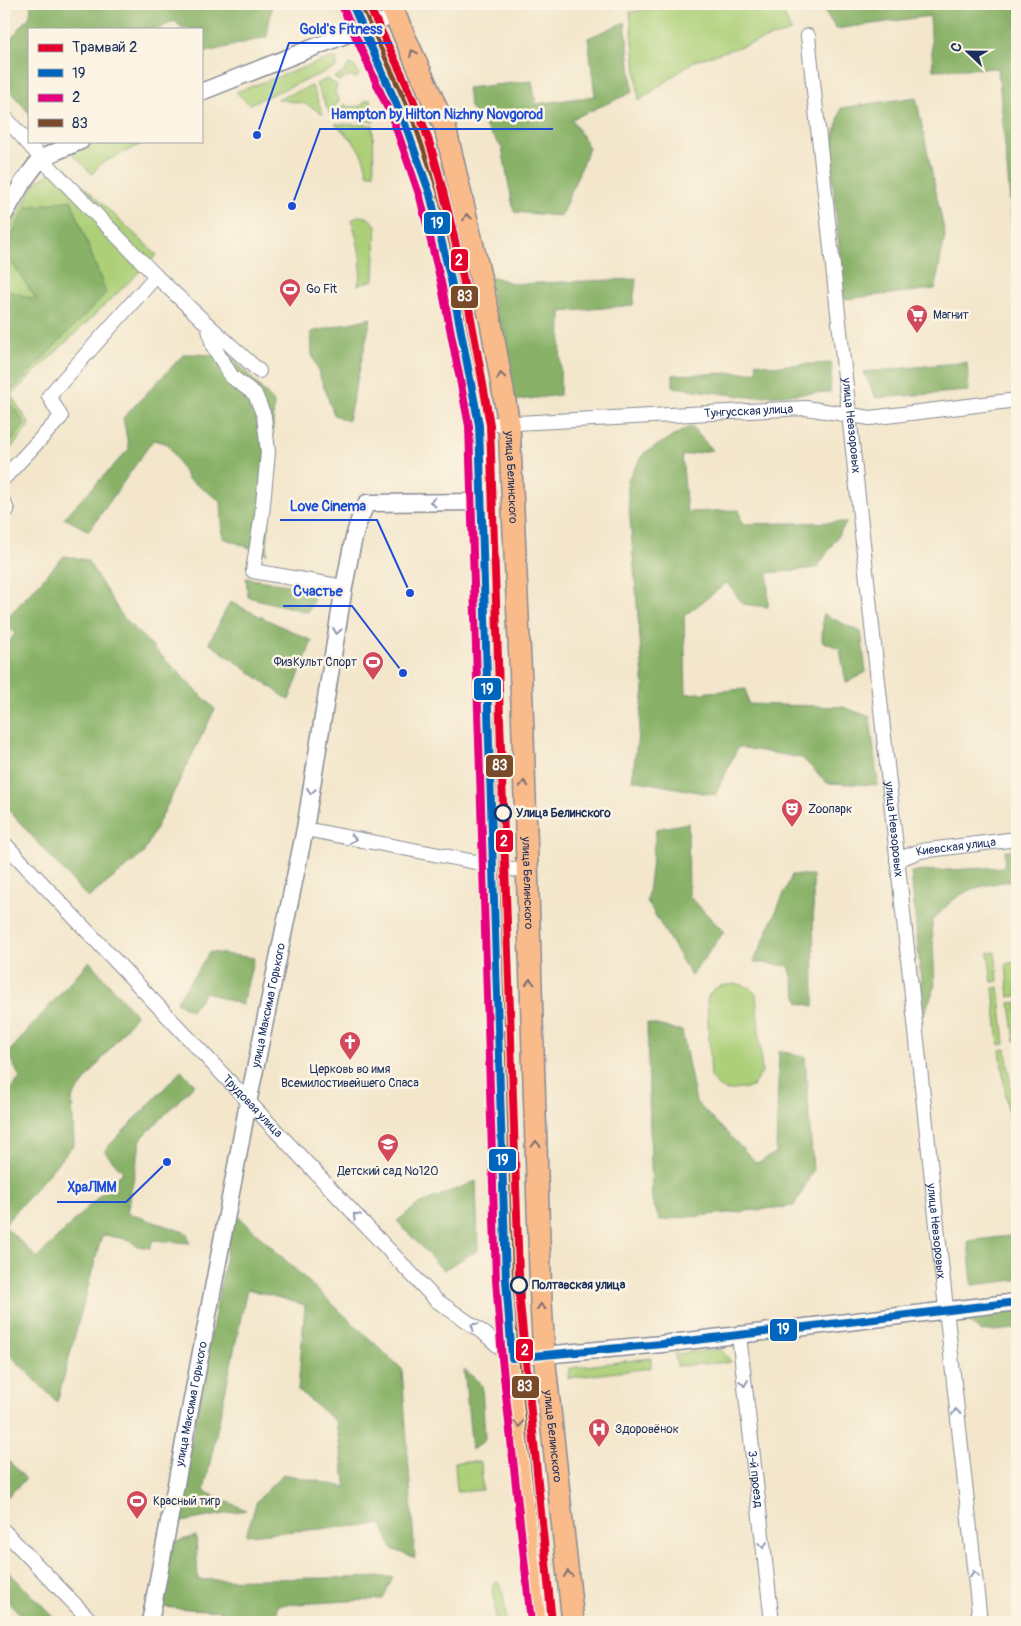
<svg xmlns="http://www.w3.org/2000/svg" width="1021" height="1626" font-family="Pangolin,sans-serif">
  <rect width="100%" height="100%" fill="#fcf5e5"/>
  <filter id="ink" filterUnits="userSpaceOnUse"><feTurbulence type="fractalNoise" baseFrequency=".02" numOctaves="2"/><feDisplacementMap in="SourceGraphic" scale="10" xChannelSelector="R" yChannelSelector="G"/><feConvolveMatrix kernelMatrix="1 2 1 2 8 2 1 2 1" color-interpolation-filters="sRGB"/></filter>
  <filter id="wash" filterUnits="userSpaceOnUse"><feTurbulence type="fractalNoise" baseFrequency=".0096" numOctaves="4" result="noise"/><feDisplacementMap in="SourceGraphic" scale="20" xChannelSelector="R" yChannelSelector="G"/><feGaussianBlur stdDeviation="1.12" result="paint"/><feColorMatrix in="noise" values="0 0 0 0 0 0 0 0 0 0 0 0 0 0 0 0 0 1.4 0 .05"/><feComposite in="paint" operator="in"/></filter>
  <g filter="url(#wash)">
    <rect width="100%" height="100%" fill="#f3e6cb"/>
    <path fill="#accf78" stroke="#647f6b" d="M698,4h82l11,27 -97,30 -55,40 -9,-89z
      M330,58h6l1,9 -88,37 -13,-12z
      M349,64l4,1 6,8 -2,5 -7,-2 -11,5 -5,-3 10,-6z
      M327,79l10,6 -2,7 4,8 -9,14 -14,-30z
      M312,86l11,28 -17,-10 -29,-5z
      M366,100h5l3,21 -40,-2 10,-15 5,3 12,-1z
      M335,124l38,1 1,49h-7c-2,-23 -16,-36 -32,-50z
      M88,141h60l-48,23 -8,10 -20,-20 6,-9z
      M62,166l95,89 -146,140 19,30 -26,32v-218l31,-56z
      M358,216l9,1 9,8 -2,55 -16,5c7,-22 -1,-43 -6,-65z
      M995,952l3,29 -6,1 -4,-29z
      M1016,962l1,34 -8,1 -3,-33z
      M739,984l10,3 7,7 6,78 -10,15 -24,4 -8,-3 -9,-10 -4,-78c5,-16 18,-15 32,-16z
      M999,987l6,57 -6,1 -6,-57z
      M1017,1002v39h-2l-5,-38z
      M1006,1049l8,64h-6l-8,-63z
      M721,1349l10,13 -54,4 -2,-12z
      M651,1358v10l-83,10 1,-10z
      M455,1462h26l1,28 -25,2z
      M498,1582l5,10 3,30h-10l-3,-38z"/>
    <path fill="#89b268" stroke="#527063" d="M31,4h241l-5,33 -64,16 -2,-24h-19l-7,-8 -17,8h-129v84l-25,-29v-37l26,-31z
      M820,4h197v274l-19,-210 -65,2 -3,-54 -94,13z
      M625,22l8,70 -61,27 17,29 -28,68 -47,-4 -12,-64 -32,-41 -3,-19 65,-7 4,23 59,-8 -7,-58z
      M916,97l29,138 -10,54 -91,10 -14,-147 11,-44z
      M71,200l35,93 -100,103 19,28 -21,26v-161l33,11 -33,-49 22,-44z
      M488,275l27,9 121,-5 -3,26 -72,7 -1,83 -49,6z
      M371,318l-23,103 -14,-6 -22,-61 -1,-22z
      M184,354l46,1 44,47 -7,152 -44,-16 -2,-37 -33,-22 -20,-35 -15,-4 -64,91 -25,-13 65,-69 -6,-31z
      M756,362l15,4 61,-3 -2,29 -81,5 -76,-10v-12l84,-3z
      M967,362l2,29 -93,7 -12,-26z
      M691,426l21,24 -30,6 5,56 52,-2 3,14 105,-2 -30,46 -49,5v34l-25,-3 -16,-21 -43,33 2,78 60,-5 2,15 95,3 27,10 8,68 -51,-2 -25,-25 -64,-11 -23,48 -83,-15 12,-90 -17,-209 17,-28z
      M64,556l23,4 35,56 93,93 -72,145 -55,44 -84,-93v-157l11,-14 -11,-13z
      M246,578l72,12 -10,22 -60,-15z
      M230,602l82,39 -23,59 -80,-57z
      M823,614l38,18 5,40 -20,11 -6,-34 -18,-8z
      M688,823l1,73 35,36 -33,44 -44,-75 9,-72z
      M1017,849v31c-41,6 -58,8 -85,42l3,65 -11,27 -13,-142 93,-5 1,-16z
      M792,875h21l1,131 -15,-3 -10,-37 -35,-4z
      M210,952l44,6 -12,47 -37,-13 -14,19 -15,-9z
      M89,961l47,54 -64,83 2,46 -70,81v-129l16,-18 -12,-25z
      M647,1023l35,8 14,71 61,61 19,-10 3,-102 26,6 8,114 -19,35 -134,14 -8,-19z
      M181,1071l14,13 -54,55 -14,74 60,20 3,10 -37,-3 -3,8 -14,-2 -5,-6 -29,-5 -45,167 -53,-53v-124l33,33 86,-86 -19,-21z
      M476,1181l2,69 -35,20 -46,-49 22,-17z
      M234,1212l168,157 13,189 -23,-9 -10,-25 -136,11 11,-34 26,-27 63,13 -10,-65 -38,-32 7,-85 -58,-16 -43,202 42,19 -70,13z
      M1017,1235v45l-45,5 -4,-44z
      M1017,1311v18l-35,3 -19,-15z
      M464,1369l18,16 3,55 -13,10z
      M4,1456l22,23 -19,18 -3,-3z
      M196,1536l2,44 195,-3 -10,22 -105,6 -2,16 5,1h-62l3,-11 -63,-4 13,-64z
      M4,1567l55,55h-31l-24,-24z"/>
  </g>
  <g filter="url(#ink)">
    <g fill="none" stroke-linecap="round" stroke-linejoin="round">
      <g stroke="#878a94" stroke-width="16">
        <g id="minor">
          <path d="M363,28l32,-12"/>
          <path id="s1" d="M808,36c62,528 110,1058 172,1586"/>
          <path d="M4,116l37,42 115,118 -107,120 12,21 -57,61"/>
          <path d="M156,276l52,49 5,21 19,31 23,17 9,22 4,36 -6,62 -9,57 91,16"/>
          <path d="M208,325l51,46"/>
          <path id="s2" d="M479,425l327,-17 64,10 147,-18"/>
          <path d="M4,503l3,7 -3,3"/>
          <path d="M305,829l222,43"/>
          <path id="s3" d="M4,843l432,457 49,34 27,24 32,-3"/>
          <path id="s4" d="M897,860l23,-9 97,-12"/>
          <path id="s5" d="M739,1335l33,287"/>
          <path d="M4,1531l88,91"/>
        </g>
      </g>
      <g stroke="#878a94" stroke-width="19">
        <g id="tertiary">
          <path d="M201,92l162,-64"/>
          <path d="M4,215l19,-33 18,-24 40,-17"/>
          <path d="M544,1355l118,-11 355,-42"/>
          <path id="s6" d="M150,1622l98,-519 57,-274 39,-242c6,-28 9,-59 23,-84l114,-1"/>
        </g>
      </g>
      <g stroke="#878a94" stroke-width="24">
        <g id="primary">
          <path d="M352,4c26,62 60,124 78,190 21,76 35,154 49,231l27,855 6,78 29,264"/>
          <path id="s7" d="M390,4l55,123 46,196 18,101 13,280 19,598 3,53 29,267"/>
        </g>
      </g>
      <use href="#minor" stroke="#fff" stroke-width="14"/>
      <use href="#tertiary" stroke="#fff" stroke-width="16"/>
      <use href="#primary" stroke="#fabb8b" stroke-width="21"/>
      <g stroke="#fcf5e5" stroke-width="11">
        <path id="bus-1" d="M352,4l52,117 26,73 21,86 28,145 27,855 6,78 150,-14 355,-42"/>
      </g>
      <g stroke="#fcf5e5" stroke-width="11">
        <path id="bus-2" d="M343,8l52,117 25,72 21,85 28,144 27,854 6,79 29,263"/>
      </g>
      <g stroke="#fcf5e5" stroke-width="11">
        <path id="bus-3" d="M363,4l51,114 26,73 21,87 28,146 27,855 6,78 29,264"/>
      </g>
      <use href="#bus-1" stroke="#0065bd" stroke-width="8"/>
      <use href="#bus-2" stroke="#e5007d" stroke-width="8"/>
      <use href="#bus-3" stroke="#7a4b2a" stroke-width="8"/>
      <g stroke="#fcf5e5" stroke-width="11">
        <path id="tram-1" d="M368,4c24,51 52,102 67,157 24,86 40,176 55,264l30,877 32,320"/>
      </g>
      <use href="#tram-1" stroke="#e4002b" stroke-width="8"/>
    </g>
    <defs><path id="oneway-chevron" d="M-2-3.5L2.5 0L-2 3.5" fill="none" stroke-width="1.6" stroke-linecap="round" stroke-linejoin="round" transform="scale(1.25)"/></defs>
    <g stroke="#7f6e72">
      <use href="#oneway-chevron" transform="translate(413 53) rotate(-115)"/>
      <use href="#oneway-chevron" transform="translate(467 217) rotate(-103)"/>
      <use href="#oneway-chevron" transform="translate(501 376) rotate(-100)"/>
      <use href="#oneway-chevron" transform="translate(524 784) rotate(-92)"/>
      <use href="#oneway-chevron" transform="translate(530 982) rotate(-92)"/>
      <use href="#oneway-chevron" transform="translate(536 1144) rotate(-92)"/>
      <use href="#oneway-chevron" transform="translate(541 1307) rotate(-93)"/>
      <use href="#oneway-chevron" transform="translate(519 1424) rotate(84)"/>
      <use href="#oneway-chevron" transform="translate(568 1574) rotate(-96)"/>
    </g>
    <g stroke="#8d97ae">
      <use href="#oneway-chevron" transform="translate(433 502) rotate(180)"/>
      <use href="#oneway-chevron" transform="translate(337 631) rotate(99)"/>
      <use href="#oneway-chevron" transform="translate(311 791) rotate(99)"/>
      <use href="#oneway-chevron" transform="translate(353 839) rotate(11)"/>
      <use href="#oneway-chevron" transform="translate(356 1216) rotate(-134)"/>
      <use href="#oneway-chevron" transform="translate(474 1326) rotate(-145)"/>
      <use href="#oneway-chevron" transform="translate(744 1383) rotate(83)"/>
      <use href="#oneway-chevron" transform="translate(956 1412) rotate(-97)"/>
      <use href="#oneway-chevron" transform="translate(763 1545) rotate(83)"/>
      <use href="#oneway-chevron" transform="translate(974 1574) rotate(-97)"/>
    </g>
  </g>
  <defs>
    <g id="stadium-pin" transform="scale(1.125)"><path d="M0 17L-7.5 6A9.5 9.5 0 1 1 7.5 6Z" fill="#d1495b" stroke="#fcf5e5"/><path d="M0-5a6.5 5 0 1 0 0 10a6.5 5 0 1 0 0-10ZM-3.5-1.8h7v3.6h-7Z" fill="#fff"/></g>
    <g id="supermarket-pin" transform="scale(1.125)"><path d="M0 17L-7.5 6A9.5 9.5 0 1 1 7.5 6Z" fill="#d1495b" stroke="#fcf5e5"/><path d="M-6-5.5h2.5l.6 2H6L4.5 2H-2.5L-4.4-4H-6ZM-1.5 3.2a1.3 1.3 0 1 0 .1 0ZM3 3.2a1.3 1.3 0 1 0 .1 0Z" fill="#fff"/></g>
    <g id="theatre-pin" transform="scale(1.125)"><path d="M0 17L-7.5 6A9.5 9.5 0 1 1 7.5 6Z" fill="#d1495b" stroke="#fcf5e5"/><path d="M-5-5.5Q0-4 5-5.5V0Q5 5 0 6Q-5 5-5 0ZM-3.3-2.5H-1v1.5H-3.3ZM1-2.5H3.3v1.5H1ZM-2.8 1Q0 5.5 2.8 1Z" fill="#fff"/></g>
    <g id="church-pin" transform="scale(1.125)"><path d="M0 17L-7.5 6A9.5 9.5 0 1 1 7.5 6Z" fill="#d1495b" stroke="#fcf5e5"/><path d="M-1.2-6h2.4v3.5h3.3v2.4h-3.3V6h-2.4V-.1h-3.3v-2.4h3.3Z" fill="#fff"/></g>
    <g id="school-pin" transform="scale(1.125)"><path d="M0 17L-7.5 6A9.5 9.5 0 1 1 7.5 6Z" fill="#d1495b" stroke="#fcf5e5"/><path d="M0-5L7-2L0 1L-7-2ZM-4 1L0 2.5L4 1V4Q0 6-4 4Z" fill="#fff"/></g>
    <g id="hospital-pin" transform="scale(1.125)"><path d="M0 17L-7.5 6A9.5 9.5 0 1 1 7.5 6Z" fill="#d1495b" stroke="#fcf5e5"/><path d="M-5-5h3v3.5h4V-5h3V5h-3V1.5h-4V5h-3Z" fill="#fff"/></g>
  </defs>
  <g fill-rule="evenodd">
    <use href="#stadium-pin" x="290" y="289"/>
    <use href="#supermarket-pin" x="917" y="315"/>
    <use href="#stadium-pin" x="373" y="662"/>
    <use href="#theatre-pin" x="792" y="809"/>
    <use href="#church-pin" x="350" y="1042"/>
    <use href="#school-pin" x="388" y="1144"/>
    <use href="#hospital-pin" x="599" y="1429"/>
    <use href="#stadium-pin" x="137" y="1501"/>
  </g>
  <g fill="#fcf5e5" stroke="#1b2f5e" stroke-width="2.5">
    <circle cx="503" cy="813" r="8"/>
    <circle cx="519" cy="1285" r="8"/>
  </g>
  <g text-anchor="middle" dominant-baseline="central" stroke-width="5" stroke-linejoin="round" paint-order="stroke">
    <g font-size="12" fill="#1b2f5e" stroke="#fcf5e5" text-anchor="start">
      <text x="306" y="289">Go Fit</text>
      <text x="933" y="315">Магнит</text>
      <text x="357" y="662" text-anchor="end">ФизКульт Спорт</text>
      <text x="808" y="809">Zooпарк</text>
      <text x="350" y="1069" text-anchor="middle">Церковь во имя<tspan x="350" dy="14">Всемилостивейшего Спаса</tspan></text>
      <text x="388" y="1171" text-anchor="middle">Детский сад №120</text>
      <text x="615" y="1429">Здоровёнок</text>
      <text x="153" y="1501">Красный тигр</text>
    </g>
    <g font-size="12" fill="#1b2f5e" stroke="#fcf5e5">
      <text stroke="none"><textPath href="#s2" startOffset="270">Тунгусская улица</textPath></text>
      <text stroke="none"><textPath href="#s1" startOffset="392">улица Невзоровых</textPath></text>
      <text stroke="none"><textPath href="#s7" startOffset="492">улица Белинского</textPath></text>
      <text stroke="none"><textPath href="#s1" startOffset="798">улица Невзоровых</textPath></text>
      <text stroke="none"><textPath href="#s4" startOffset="61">Киевская улица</textPath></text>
      <text stroke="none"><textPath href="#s7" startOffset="898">улица Белинского</textPath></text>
      <text stroke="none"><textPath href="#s6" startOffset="628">улица Максима Горького</textPath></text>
      <text stroke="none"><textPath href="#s3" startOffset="362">Трудовая улица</textPath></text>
      <text stroke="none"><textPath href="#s1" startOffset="1202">улица Невзоровых</textPath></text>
      <text stroke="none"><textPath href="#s6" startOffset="222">улица Максима Горького</textPath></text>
      <text stroke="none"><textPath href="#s7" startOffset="1452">улица Белинского</textPath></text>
      <text stroke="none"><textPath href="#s5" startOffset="145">3-й проезд</textPath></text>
    </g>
    <g font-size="12" font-weight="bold" fill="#1b2f5e" stroke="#fcf5e5" text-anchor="start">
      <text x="516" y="813">Улица Белинского</text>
      <text x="532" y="1285">Полтавская улица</text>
    </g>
  </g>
  <path fill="none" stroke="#1d4ed8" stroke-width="2" d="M257 135L289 43H392M292 206L320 129H553M410 593L377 520H280M403 673L352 606H283M167 1162L126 1202H57"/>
  <g fill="#1d4ed8" stroke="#fcf5e5" stroke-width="2">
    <circle cx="257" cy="135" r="5"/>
    <circle cx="292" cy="206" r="5"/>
    <circle cx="410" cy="593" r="5"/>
    <circle cx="403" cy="673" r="5"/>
    <circle cx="167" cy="1162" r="5"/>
  </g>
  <g font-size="14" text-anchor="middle" font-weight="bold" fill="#1d4ed8" stroke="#fcf5e5" stroke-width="5" stroke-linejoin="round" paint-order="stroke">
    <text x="341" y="34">Gold's Fitness</text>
    <text x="437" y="119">Hampton by Hilton Nizhny Novgorod</text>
    <text x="328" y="511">Love Cinema</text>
    <text x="318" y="596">Счастье</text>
    <text x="92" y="1192">ХраЛММ</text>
  </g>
  <g stroke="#fcf5e5" stroke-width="2">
    <rect x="423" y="211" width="28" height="24" rx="5" fill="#0065bd"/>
    <rect x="450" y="248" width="19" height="24" rx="5" fill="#e4002b"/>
    <rect x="450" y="285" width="29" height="24" rx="5" fill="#7a4b2a"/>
    <rect x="473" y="677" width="29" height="24" rx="5" fill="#0065bd"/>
    <rect x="485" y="754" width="29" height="24" rx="5" fill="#7a4b2a"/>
    <rect x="495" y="829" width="19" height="24" rx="5" fill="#e4002b"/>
    <rect x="488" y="1148" width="29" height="24" rx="5" fill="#0065bd"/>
    <rect x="769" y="1318" width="29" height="24" rx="5" fill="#0065bd"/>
    <rect x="515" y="1338" width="19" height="24" rx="5" fill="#e4002b"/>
    <rect x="511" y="1375" width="29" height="24" rx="5" fill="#7a4b2a"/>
  </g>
  <g font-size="14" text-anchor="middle" font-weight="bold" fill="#fff">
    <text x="437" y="228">19</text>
    <text x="459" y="265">2</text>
    <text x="465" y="301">83</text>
    <text x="487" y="694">19</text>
    <text x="500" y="770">83</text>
    <text x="504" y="846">2</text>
    <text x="502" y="1165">19</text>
    <text x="783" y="1334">19</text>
    <text x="525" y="1355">2</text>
    <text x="525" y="1391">83</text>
  </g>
  <rect width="1021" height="1626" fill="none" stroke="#fcf5e5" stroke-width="20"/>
  <rect x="28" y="28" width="175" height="115" fill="#fcf5e5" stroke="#a2a6af"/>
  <rect x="38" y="44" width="25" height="8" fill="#e4002b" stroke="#a2a6af"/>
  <text x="72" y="52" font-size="15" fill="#1b2f5e">Трамвай 2</text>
  <rect x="38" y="69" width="25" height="8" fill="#0065bd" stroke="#a2a6af"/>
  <text x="72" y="78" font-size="15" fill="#1b2f5e">19</text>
  <rect x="38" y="94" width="25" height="8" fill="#e5007d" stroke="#a2a6af"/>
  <text x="72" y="102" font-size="15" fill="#1b2f5e">2</text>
  <rect x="38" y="119" width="25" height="8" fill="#7a4b2a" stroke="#a2a6af"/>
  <text x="72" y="128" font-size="15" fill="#1b2f5e">83</text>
  <g transform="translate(968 52) rotate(292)" stroke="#fcf5e5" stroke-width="4" paint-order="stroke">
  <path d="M0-4L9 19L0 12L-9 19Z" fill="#1b2f5e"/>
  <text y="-8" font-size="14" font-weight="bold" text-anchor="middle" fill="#1b2f5e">С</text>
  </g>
</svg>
